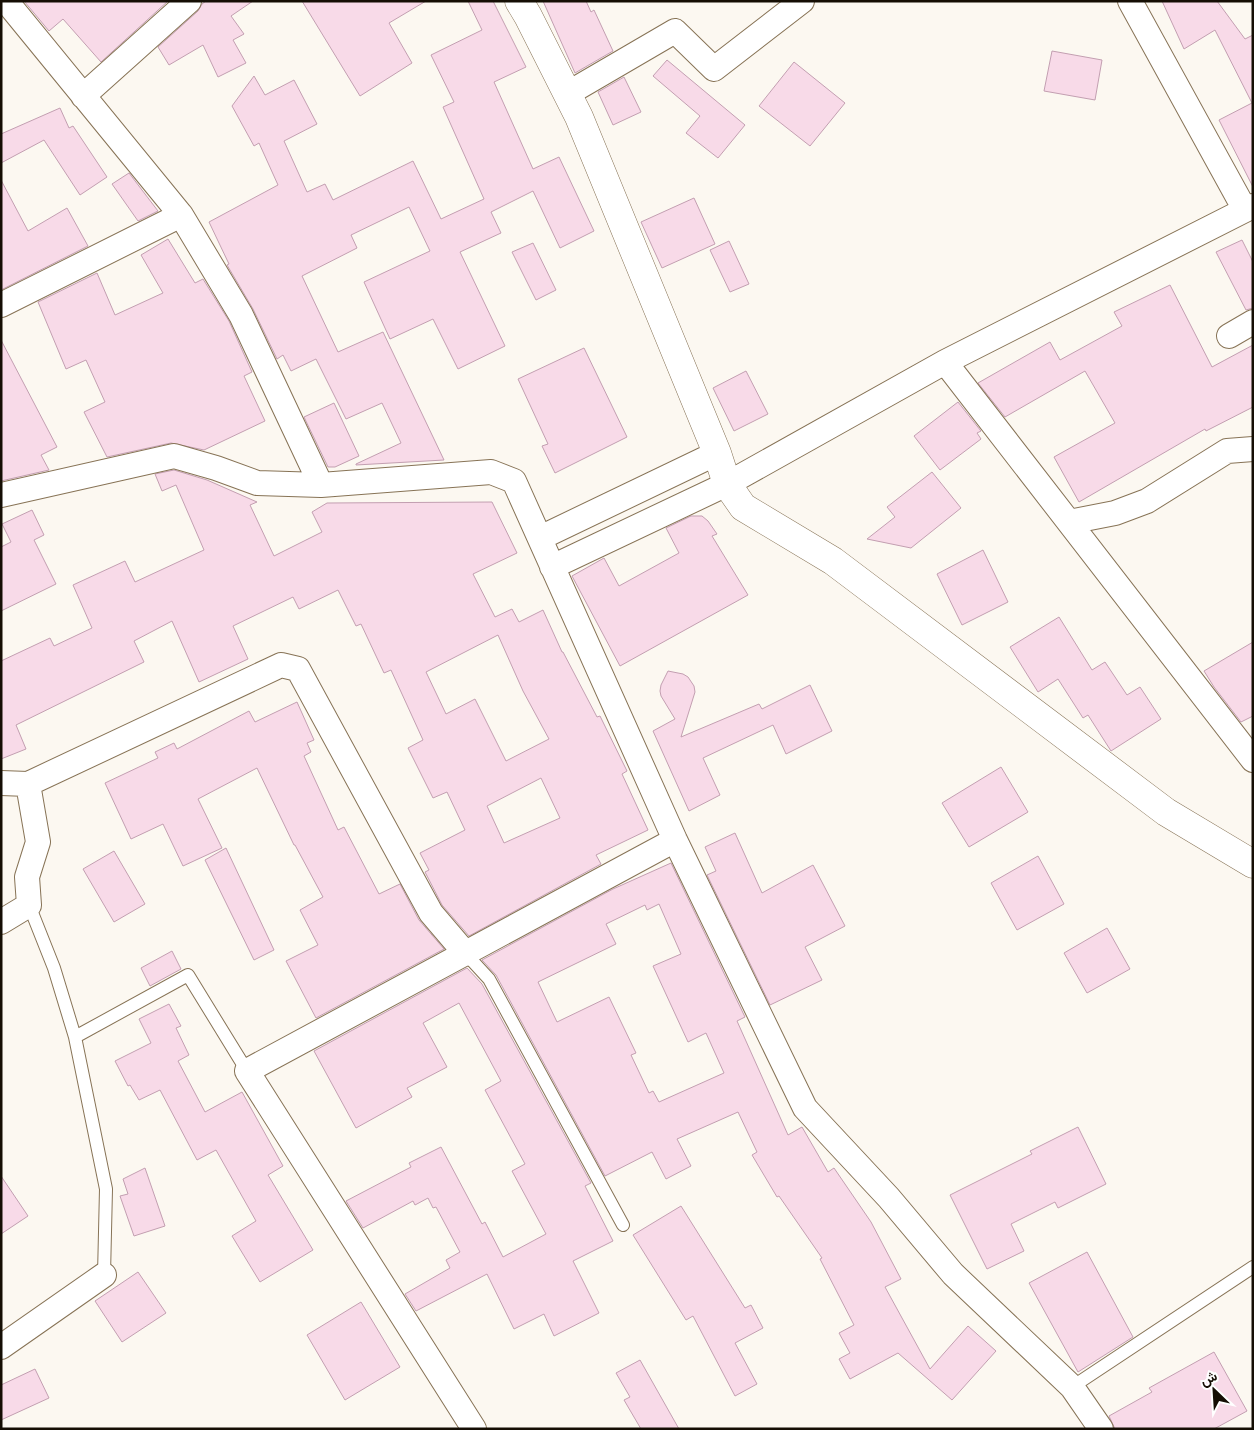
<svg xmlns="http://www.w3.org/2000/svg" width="1254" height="1430" font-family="'Public Sans',Vazirmatn,sans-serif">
  <rect width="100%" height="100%" fill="#fcf8f1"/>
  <path fill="#f8dae8" stroke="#c39fb1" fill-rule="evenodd" d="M24,1h144l-67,61 -38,-43 -14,12z
    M206,1h47l-22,15 13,18 -11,6 13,23 -28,14 -15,-32 -34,20 -11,-18 40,-36 4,-7z
    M302,1h124l-37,22 23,40 -52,33z
    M468,1h25l33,66 -32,15 39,87 26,-12 35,74 -34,17 -27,-57 -42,21 10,21 -41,19 45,94 -47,23 -25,-50 -43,20 -26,-57 66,-31 -21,-44 -58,28 6,13 -55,28 36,76 45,-20 61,128 -88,5v-1l45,-21 -19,-40 -36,16 -30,-60 -25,12 -8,-16 -6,4 -24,-50 -26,-44 2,-1 -20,-42 69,-37 -19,-42 -5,3 -22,-40 22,-30 11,19 29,-15 23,44 -33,17 23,51 18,-8 8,16 80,-39 28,58 43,-20 -41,-92 11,-5 -23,-47 51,-25z
    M543,1h43l5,11 3,-2 19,41 -38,22z
    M1162,1h55l28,38 8,-4v152l-34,-67 33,-17 -37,-73 -31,19z
    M1052,51l50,9 -7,40 -51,-9z
    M667,60l78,65 -27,33 -32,-25 14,-17 -47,-40z
    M794,62l51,41 -35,43 -51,-40z
    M624,77l17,35 -28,13 -15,-33z
    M60,108l9,20 4,-2 34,51 -27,18 -36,-55 -43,23v-29z
    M129,173l29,38 -20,10 -26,-37z
    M1,180l27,51 39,-23 21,38 -87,44z
    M694,198l21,46 -53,24 -21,-46z
    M168,239l27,44 8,-4 26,42 23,51 -8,4 21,45 -61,29 -33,-7 -64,14 -23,-45 21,-10 -19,-42 -20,9 -28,-67 59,-29 18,42 48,-22 -22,-38z
    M1242,240l11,22v46l-7,2 -30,-58z
    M729,241l20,43 -19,8 -20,-42z
    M533,243l23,47 -20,10 -24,-48z
    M1170,285l42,82 41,-22v62l-47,24 -1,-2 -126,73 -25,-45 61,-34 -30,-52 -80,46 -27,-34 72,-41 10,18 62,-34 -8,-14z
    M1,340l56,107 -16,8 8,15 -48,11z
    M584,348l43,89 -72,36 -13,-27 6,-2 -30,-65z
    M746,371l22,43 -34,17 -21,-43z
    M958,402l23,29 -4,2 4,6 -41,31 -26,-34z
    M334,403l25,53 -24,11h-7l-24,-50z
    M174,470l33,10 50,22 -7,3 24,51 48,-24 -10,-20 15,-9 165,-1 25,51 -44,21 22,43 17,-8 7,13 24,-12 19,42h1l34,65 3,-1 27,55 -5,3 26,56 -52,25 5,9 -132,72 -27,-31 -17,-33 4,-2 -9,-17 45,-23 -18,-38 -14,6 -25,-50 15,-8 -32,-70 -7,3 -23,-49 -5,2 -18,-36 -39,19 -6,-12 -60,29 15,33 -49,23 -27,-61 -38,20 10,21 -128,63 10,24 -25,10v-98l49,-23 4,8 38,-18 -19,-43 52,-24 10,21 69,-32 -28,-65 -14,6 -7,-17zM498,635l25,56 26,48 -43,22 -31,-62 -29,15 -20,-42zM541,778l19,40 -56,25 -17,-37z
    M932,472l29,36 -50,40 -44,-9 28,-22 -8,-10z
    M32,510l12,25 -10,5 22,44 -55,27v-64l10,-5 -9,-18z
    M691,516h11l6,5 9,13 -5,2 36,59 -128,71 -48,-90 32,-18 15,28 60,-33 -13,-25z
    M983,550l25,52 -46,23 -25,-51z
    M1059,617l33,53 13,-8 22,33 13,-8 21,32 -50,32 -23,-36 -5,3 -25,-39 -20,13 -28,-45z
    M1253,642v74l-12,6 -27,-35 -10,-16z
    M668,671l15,3 5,3 6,9 1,6 -14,45 78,-33 3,5 48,-24 22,46 -46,23 -13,-29 -70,33 17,37 -31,16 -36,-80 22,-12 -14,-23 -1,-5 1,-6z
    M297,702l17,38 -7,3 4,9 -7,4 34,74 6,-3 35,67 21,-10 19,36 25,29 -128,69 -30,-57 32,-16 -18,-35 23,-13 -28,-52h-1l-37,-77 -59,31 24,49 -39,18 -20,-42 -32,15 -26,-56 53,-25 -3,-6 19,-9 3,6 72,-38 6,11z
    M1001,767l27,45 -59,35 -27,-44z
    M735,833l27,60 51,-28 32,61 -40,21 17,33 -52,25 -63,-130 9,-4 -11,-24z
    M226,848l48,102 -20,10 -49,-100z
    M114,851l31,53 -31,18 -31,-53z
    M1038,856l26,48 -47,26 -26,-47z
    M671,863l74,154 -8,4 51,114 14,-8 26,45 6,-4 37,54 30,57 -16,8 45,82 38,-43 28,25 -44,49 -54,-47 -48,26 -11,-20 11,-6 -11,-20 15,-8 -34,-66 2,-1 -43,-62 -2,1 -25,-42 5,-3 -19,-40 -61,27 14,27 -25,13 -14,-27 -47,24 -109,-201 -14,-15 131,-71zM659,904l22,50 -28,12 35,76 18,-9 18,40 -65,29 -6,-11 -4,2 -18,-38 5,-2 -27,-56 -52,25 -19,-40 78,-38 -10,-20 39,-19 2,5z
    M1107,928l23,41 -43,24 -23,-40z
    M172,951l9,18 -31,17 -9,-18z
    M467,968l15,16 109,199 -6,3 28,55 -40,20 26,52 -45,23 -10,-22 -30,15 -27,-55 -71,37 -11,-17 45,-26 -4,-8 14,-8 -24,-45 -3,1 -5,-10 -13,7 -2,-4 -50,27 -17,-27 65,-34 -2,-4 32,-16 41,77 3,-2 18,35 43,-23 -34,-63 13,-7 -40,-74 16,-9 -42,-78 -36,20 24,44 -40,21 5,9 -56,31 -42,-77z
    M169,1004l12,22 -5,2 13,27 -11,6 27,51 37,-20 41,74 -15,9 45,75 -53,32 -28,-46 24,-15 -40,-71 -19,10 -37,-70 -21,10 -9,-15 -2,1 -13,-25 36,-18 -12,-24z
    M1078,1127l28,57 -48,24 -3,-6 -44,22 13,27 -37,18 -37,-74 82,-41 -2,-3z
    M145,1168l20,58 -31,10 -14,-40 8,-2 -5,-15z
    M1,1176l27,40 -27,18z
    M681,1206l64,102 6,-3 12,23 -28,15 22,41 -22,12 -42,-80 -7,4 -53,-85z
    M1087,1252l46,85 -55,35 -49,-89z
    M138,1272l28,41 -44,29 -27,-41z
    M361,1302l39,65 -55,33 -38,-65z
    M1214,1352l33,59 -33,18h-99l-6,-13 43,-24 -3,-4z
    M640,1360l39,69h-38l-17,-29 6,-3 -14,-24z
    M35,1369l14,29 -48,22v-35z"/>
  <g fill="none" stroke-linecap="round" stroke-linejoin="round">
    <g stroke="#877356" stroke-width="14">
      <path id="lane" d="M29,905l25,63 21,69 31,152 -2,86
        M466,954l23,25 134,246
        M75,1037l113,-62 59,96
        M1072,1387l181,-120"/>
    </g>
    <g stroke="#877356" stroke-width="26">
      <path id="street" d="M6,1l175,214 60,100 80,170
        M1130,1l115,209
        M567,94l108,-63 39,38 88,-68
        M83,96l106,-95
        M1,305l180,-90
        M1229,336l24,-14
        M945,362l308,398
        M1,495l173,-39 42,12 41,15 64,2 170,-13 23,9 161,359 130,268 84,90 64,76 119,113 29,42
        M1069,522l46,-9 32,-12 80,-50 26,-2
        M540,538l177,-85
        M552,567l175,-83 218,-122 308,-156
        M1,783l27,1 253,-119 17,4 133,244 35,41
        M1,922l28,-17 -2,-28 11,-35 -10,-58
        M1,1347l103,-72
        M474,1429l-227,-358 428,-231"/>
    </g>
    <g stroke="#877356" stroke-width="29">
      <path id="secondary" d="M519,1l9,15 51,101 138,336 10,31 16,23 90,54 333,251 87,52"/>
    </g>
    <use href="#lane" stroke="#fff" stroke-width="12"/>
    <use href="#street" stroke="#fff" stroke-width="24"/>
    <use href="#secondary" stroke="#fff" stroke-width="28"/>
  </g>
  <rect width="1254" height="1430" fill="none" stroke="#150e04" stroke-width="5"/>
  <g transform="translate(1214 1390) rotate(335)" stroke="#ffffff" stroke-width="4" paint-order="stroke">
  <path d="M0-4L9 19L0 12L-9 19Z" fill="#150e04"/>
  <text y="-8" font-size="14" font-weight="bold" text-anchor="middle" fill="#150e04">ش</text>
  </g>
</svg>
